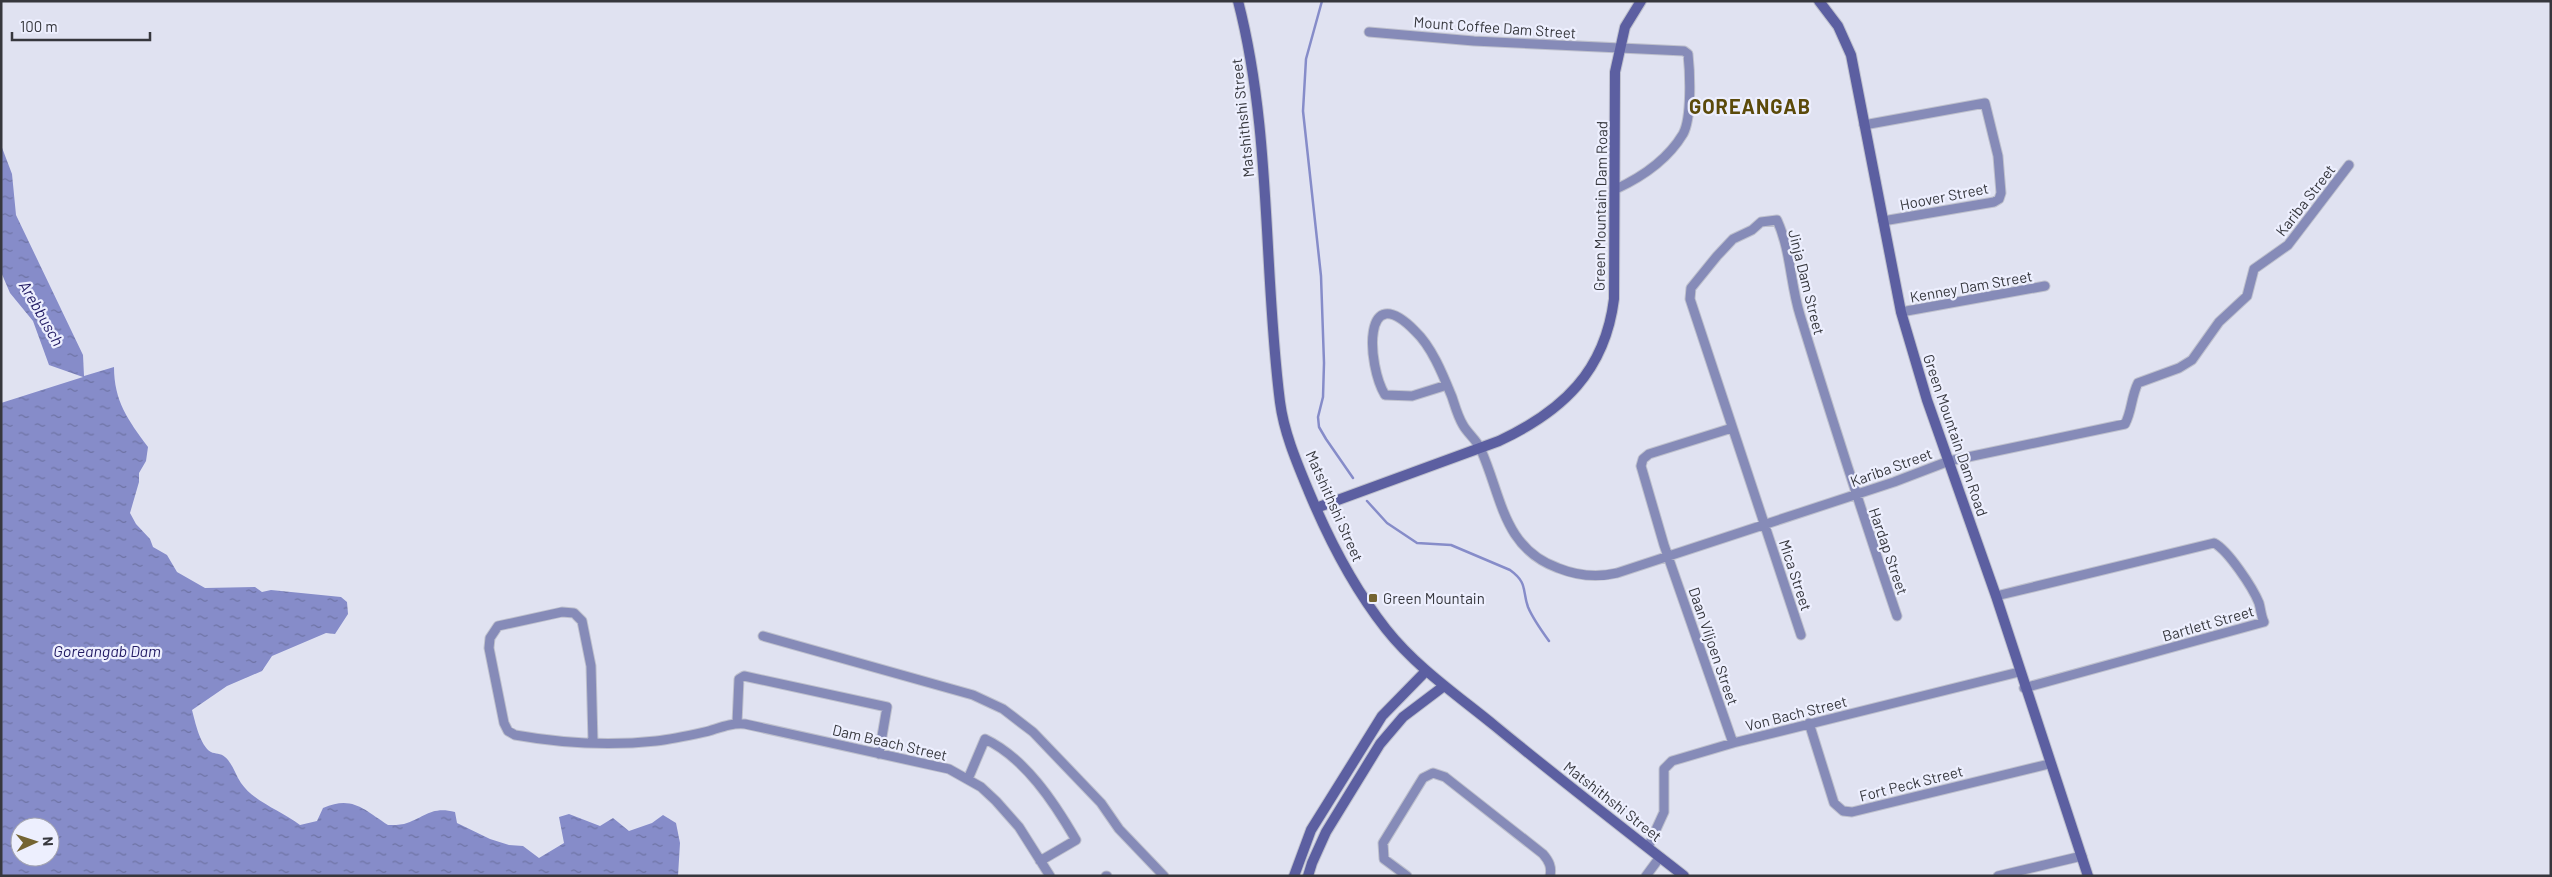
<svg xmlns="http://www.w3.org/2000/svg" width="2552" height="877" font-family="Barlow,sans-serif">
  <defs>
    <pattern id="water-ripples" width="26" height="14" patternUnits="userSpaceOnUse" patternTransform="scale(1.25)"><rect width="26" height="14" fill="#868cc9"/><path d="M2 4q2-2 4 0t4 0M15 11q2-2 4 0t4 0" fill="none" stroke="#6e73a4"/></pattern>
  </defs>
  <rect width="100%" height="100%" fill="#e0e2f1"/>
  <path fill="url(#water-ripples)" fill-rule="evenodd" d="M1,145l11,29 4,41 67,140 1,21 30,-9c0,34 14,53 34,80l-2,14 -7,12v9l-9,31 6,11 14,15 3,8 14,8 10,17 28,16 50,-1 7,5 9,-2 70,7 6,5 1,12 -13,20 -9,-1 -54,23 -10,15 -35,15 -35,24c3,11 8,36 19,42 4,2 10,1 14,5 8,7 10,17 16,26 13,19 41,28 59,42l17,-4 6,-13c30,-13 41,2 65,17 5,0 11,0 16,-1 21,-6 26,-18 51,-12l2,11 33,16 19,6 14,1 16,12 25,-15 -5,-26 10,-3 31,12 13,-8 16,13 23,-8 11,-8 13,8 4,20 -2,33h-677v-473l82,-26 -34,-12 -16,-44 -23,-28 -9,-21zM20,827h30v30h-30z"/>
  <g fill="none" stroke-linecap="round" stroke-linejoin="round">
    <path stroke="#868cc9" stroke-width="2.5" d="M1322,1l-16,58 -3,52 18,165 3,87 -1,34 -5,20 1,10 7,12 27,39
      M1367,501l20,22 30,20 34,2 59,25c18,13 12,20 18,37 5,12 13,23 21,34"/>
    <g stroke="#bec0cd" stroke-width="11">
      <path id="street" d="M1369,32l105,9 210,10 4,3c2,18 4,64 -5,80 -15,25 -41,43 -67,55
        M1864,125l121,-22 13,53 3,37 -2,6 -5,3 -111,19
        M1901,312l144,-26
        M1447,385l-35,11 -27,-1c-18,-30 -23,-118 30,-64 17,16 28,44 37,66 3,9 6,20 11,28 5,9 14,15 18,25 21,47 22,98 77,118 20,8 38,10 59,5l277,-91 55,-21 176,-37c7,-13 6,-27 13,-41l41,-15 13,-8 27,-38 28,-26 7,-27 34,-24 61,-80
        M1732,428l-83,26 -6,5 -2,7 23,79 69,198
        M1996,596l218,-53c14,7 39,45 45,60 2,7 2,13 5,19l-240,66
        M1801,635l-111,-336 1,-11 26,-32 16,-17 19,-9 9,-8 16,-2c14,31 13,63 23,95 31,101 63,201 97,301
        M763,636l210,59 30,14 30,23 68,71 18,26 45,47
        M737,723l2,-44 5,-3 143,31 -8,47
        M1809,723l25,80 9,8 9,1 197,-48
        M593,742l-2,-76 -9,-45 -8,-8 -12,-1 -64,14 -8,12 -1,10 15,75 4,8 7,4c45,8 95,11 141,6 18,-2 35,-6 53,-10 13,-4 22,-8 36,-7l204,45 32,18 15,14 23,26 31,49
        M968,779l17,-40c40,19 69,63 91,101l-36,21
        M1648,847l16,-35v-43l8,-8 61,-18 286,-71
        M1106,876h1
        M1407,876l-23,-17 -1,-16 40,-65 10,-5 12,4 98,77c6,7 9,13 7,22
        M1646,876l14,-19
        M1998,876l84,-20"/>
    </g>
    <g stroke="#bec0cd" stroke-width="12">
      <path id="secondary" d="M1238,1c34,131 25,268 42,401 4,31 17,61 29,90 20,48 44,95 77,137 30,38 71,66 109,97 62,51 125,100 189,150
        M1819,1l19,25 13,29 50,257 26,88 69,196 92,280
        M1316,508l183,-67c64,-30 106,-70 115,-142l1,-227 10,-45 16,-26
        M1294,876l17,-46 71,-114 44,-45
        M1308,876l4,-13 14,-31 54,-88 23,-27 41,-31"/>
    </g>
    <use href="#street" stroke="#868bb8" stroke-width="9"/>
    <use href="#secondary" stroke="#5c5fa1" stroke-width="10"/>
  </g>
  <rect fill="#746432" stroke="#edeffe" stroke-width="2" x="1368" y="593" width="10" height="10" rx="2.5"/>
  <g text-anchor="middle" dominant-baseline="central" stroke-width="4.5" stroke-linejoin="round" paint-order="stroke">
    <g font-size="15" fill="#36373d" stroke="#edeffe">
      <text transform="translate(1495 27) rotate(4)">Mount Coffee Dam Street</text>
      <text transform="translate(1242 118) rotate(-96)">Matshithshi Street</text>
      <text transform="translate(1944 196) rotate(-11)">Hoover Street</text>
      <text transform="translate(2305 200) rotate(-52)">Kariba Street</text>
      <text transform="translate(1600 206) rotate(-89)">Green Mountain Dam Road</text>
      <text transform="translate(1807 282) rotate(76)">Jinja Dam Street</text>
      <text transform="translate(1971 286) rotate(-10)">Kenney Dam Street</text>
      <text transform="translate(1956 435) rotate(71)">Green Mountain Dam Road</text>
      <text transform="translate(1891 467) rotate(-20)">Kariba Street</text>
      <text transform="translate(1335 506) rotate(66)">Matshithshi Street</text>
      <text transform="translate(1889 551) rotate(71)">Hardap Street</text>
      <text transform="translate(1796 575) rotate(72)">Mica Street</text>
      <text transform="translate(2208 623) rotate(-16)">Bartlett Street</text>
      <text transform="translate(1714 646) rotate(71)">Daan Viljoen Street</text>
      <text transform="translate(1796 713) rotate(-14)">Von Bach Street</text>
      <text transform="translate(890 742) rotate(13)">Dam Beach Street</text>
      <text transform="translate(1911 783) rotate(-14)">Fort Peck Street</text>
      <text transform="translate(1613 801) rotate(38)">Matshithshi Street</text>
    </g>
    <g font-size="15" fill="#36373d" stroke="#edeffe" text-anchor="start">
      <text x="1383" y="598">Green Mountain</text>
    </g>
    <g font-size="16" font-style="italic" fill="#221b64" stroke="#edeffe">
      <text transform="translate(42 313) rotate(60)">Arebbusch</text>
      <text x="107" y="650">Goreangab Dam</text>
    </g>
    <g font-size="20" font-weight="bold" letter-spacing="1" fill="#5b4a0a" stroke="#edeffe">
      <text x="1750" y="106">GOREANGAB</text>
    </g>
  </g>
  <rect width="2552" height="877" fill="none" stroke="#36373d" stroke-width="5"/>
  <g transform="translate(35 842) rotate(87)"><circle r="24" fill="#edeffe" stroke="#a4a5b1"/>
  <path d="M0-4L9 19L0 12L-9 19Z" fill="#746432"/>
  <text y="-8" font-size="14" font-weight="bold" text-anchor="middle" fill="#36373d">N</text>
  </g>
  <path d="M12 32v8h138v-8" fill="none" stroke="#36373d" stroke-width="2.5"/>
  <text x="20" y="32" font-size="15" fill="#36373d" stroke="#edeffe" stroke-width="4" paint-order="stroke">100 m</text>
</svg>
